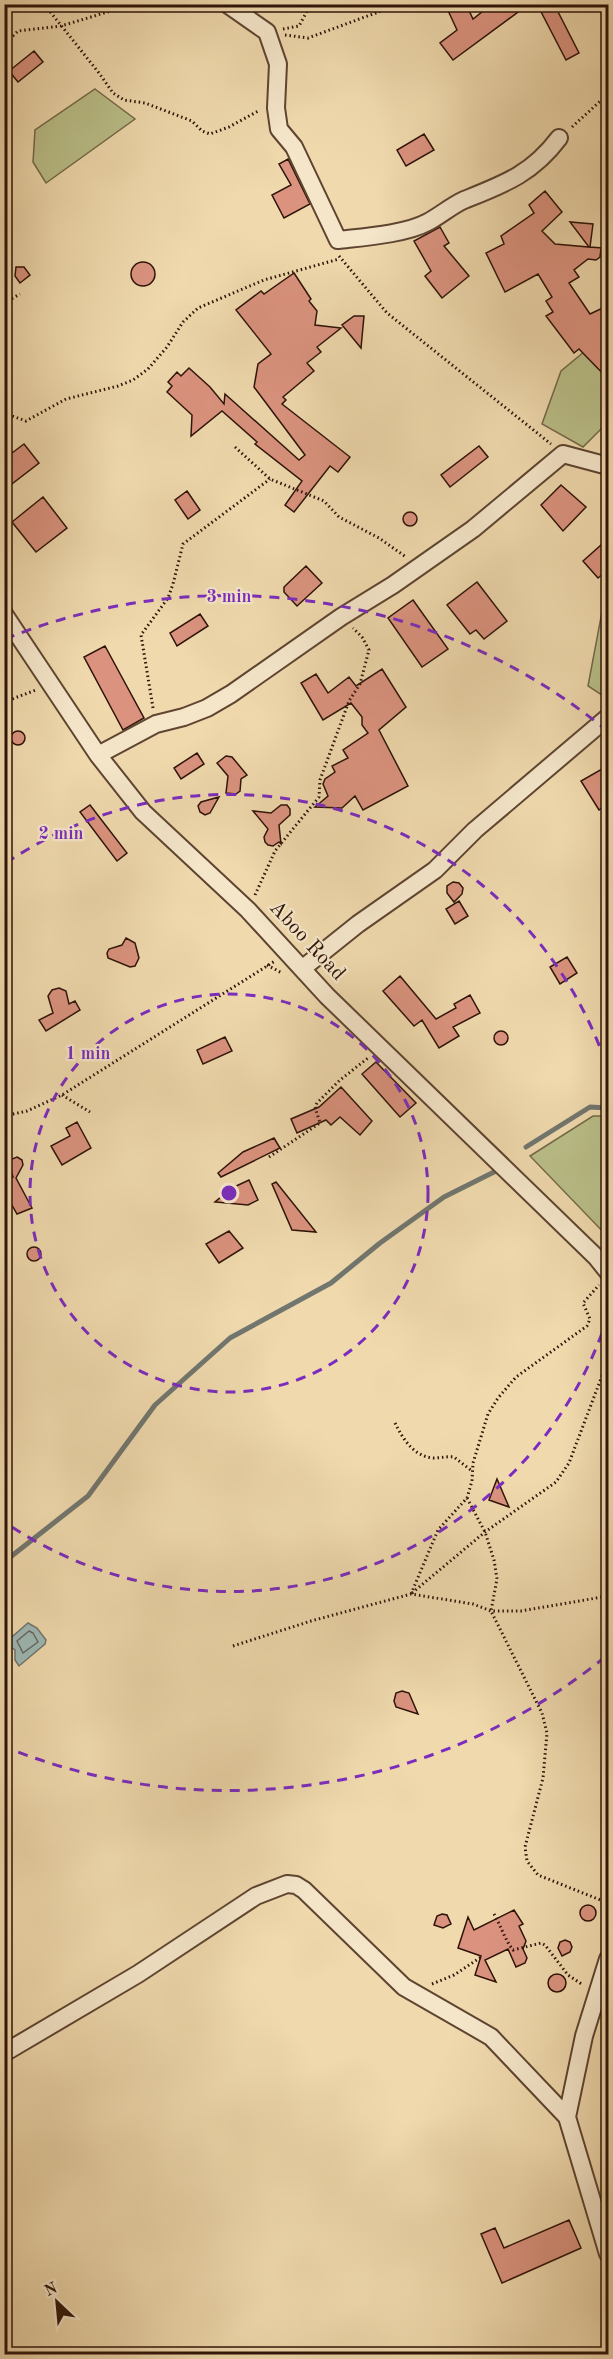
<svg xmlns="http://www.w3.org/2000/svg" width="613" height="2359" font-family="'Old Standard TT',serif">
  <rect width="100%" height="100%" fill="#efd9ad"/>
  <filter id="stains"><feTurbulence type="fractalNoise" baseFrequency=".00333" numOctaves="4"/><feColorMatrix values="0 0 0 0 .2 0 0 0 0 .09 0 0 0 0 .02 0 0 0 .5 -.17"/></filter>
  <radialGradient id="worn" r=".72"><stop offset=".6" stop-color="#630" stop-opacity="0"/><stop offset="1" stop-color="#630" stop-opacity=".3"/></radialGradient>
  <path fill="#babf89" stroke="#746948" stroke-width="1.5" d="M95,89l40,30 -89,64 -13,-21 2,-32z
    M608,332v90l-25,25 -41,-23 19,-53z
    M608,597v102l-20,-13 16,-85z
    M593,1116h15v121l-78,-81z"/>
  <path fill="#9db8b4" stroke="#71766f" stroke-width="1.5" d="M28,1623l9,5 9,12 -1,4 -26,22 -4,-6v-10l-10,-7z"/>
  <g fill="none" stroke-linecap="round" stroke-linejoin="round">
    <path stroke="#66665e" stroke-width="1.5" d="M29,1631l4,2 5,9 -15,11 -6,-12z"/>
    <path stroke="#71766f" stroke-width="5" d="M526,1147l64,-40 18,1
      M4,1562l84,-66 67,-91 75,-67 101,-55 49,-40 64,-46 52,-26"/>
  </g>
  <path fill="#db937f" stroke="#2e1308" stroke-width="1.5" d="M445,4h21l7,15 19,-15h37l-76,56 -13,-17 17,-13z
    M537,4h17l25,49 -13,7z
    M34,51l9,11 -25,20 -9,-11z
    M424,134l10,16 -28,16 -9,-16z
    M288,159l22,45 -26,14 -12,-23 19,-10 -12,-21z
    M545,191l17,21 -20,19 13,13 34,3 -19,-25 23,2 -3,23 13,1 -2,1 -1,8 -4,3 -8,-1 -14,11 5,7 -10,6 21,31 19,-9v75l-30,-31 -5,4 -28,-37 7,-4 -7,-11 6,-4 -14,-23 -33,18 -19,-39 18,-9 -3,-8 33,-23 -5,-8z
    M440,227l9,16 -5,3 25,30 -27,22 -17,-22 6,-5 -17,-30z
    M131 274a12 12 0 1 1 24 0a12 12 0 1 1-24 0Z
    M16,267h8l6,8 -10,8 -5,-7z
    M294,273l17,26 -2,2 8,10 -2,14 26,3 -24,19 4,5 -14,11 7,8 -31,26 3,3 -4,4 68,53 -12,15 -8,-6 -36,46 -9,-7 17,-24 -47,-37 2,-2 -35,-31 -31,25 1,-21 -25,-23 5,-6 -4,-4 9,-10 4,4 8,-8 21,19 14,17 1,-10 74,66 6,-5 -51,-68 4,-23 13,-10 -35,-44 25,-19 3,3z
    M354,316h10l-3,32 -19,-23z
    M24,444l15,19 -35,27v-31z
    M479,446l9,11 -38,30 -9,-12z
    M561,485l25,22 -23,24 -22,-26z
    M187,491l13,19 -12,9 -13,-19z
    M43,497l24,31 -31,24 -24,-30z
    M403 519a7 7 0 1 1 14 0a7 7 0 1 1-14 0Z
    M609,538v31l-11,9 -15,-17z
    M306,566l16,17 -25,23 -13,-14v-5z
    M477,582l30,39 -23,18 -8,-9 -6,4 -23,-29z
    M413,600l35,49 -26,18 -34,-49z
    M200,614l8,12 -31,20 -7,-13z
    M105,646l39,72 -21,12 -39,-73z
    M382,669l24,38 -27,23 29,56 -45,24 -8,-14 -13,12 -27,-1 13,-11 -5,-12 2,-5 10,-7 -3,-6 16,-8 -5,-8 25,-17 -6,-8v-8l-11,-14 -28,17 -22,-37 15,-9 12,19 21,-16 7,9z
    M11 738a7 7 0 1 1 14 0a7 7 0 1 1-14 0Z
    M197,753l7,11 -23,15 -7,-11z
    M226,756l6,1 15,18 -6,4 -1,12 -4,3 -10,-1 2,-17 -11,-13z
    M609,765v39l-10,6 -18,-29z
    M219,797l-9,16 -5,2 -5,-3 -2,-6 3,-4z
    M90,805l37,48 -10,8 -37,-49z
    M281,805h6l3,4v6l-11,10 2,19 -2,-2 -6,4 -5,-1 -3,-3 -1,-5 4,-8 -15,-18 18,2z
    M453,882l6,1 4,5 -1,6 -8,8 -7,-9v-7z
    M459,901l9,15 -13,8 -9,-15z
    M126,938l9,5 4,15 -4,8 -5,1 -22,-9 -1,-5 2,-4 13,-4z
    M567,957l10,16 -17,11 -10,-17z
    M400,976l36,43 20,-11 -2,-4 16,-9 10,18 -27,14 6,9 -20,12 -17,-28 -8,6 -31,-35z
    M59,988l7,3 3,13 6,-3 5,9 -34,21 -7,-11 14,-7 -5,-17 4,-6z
    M494 1038a7 7 0 1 1 14 0a7 7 0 1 1-14 0Z
    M225,1037l7,14 -29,13 -6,-14z
    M376,1062l40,41 -16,14 -38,-43z
    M341,1087l31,34 -12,14 -20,-18 -9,8 -5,-5 -29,13 -6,-14 28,-12z
    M77,1122l14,26 -29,17 -11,-19 19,-10 -4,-8z
    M274,1138l6,10 -59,29 -3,-4 25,-21z
    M17,1157l5,3 1,5 -7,13 16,30 -15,6 -13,-23v-10l9,-4 -4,-14 3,-4z
    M249,1180l9,20 -10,5 -33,-3 17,-14z
    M276,1182l40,50 -24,-2 -20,-46z
    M229,1231l14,17 -24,15 -13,-19z
    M27 1254a7 7 0 1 1 14 0a7 7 0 1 1-14 0Z
    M497,1479l12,28 -20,-7z
    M402,1691l7,2 9,21 -22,-7 -2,-6 2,-8z
    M580 1913a8 8 0 1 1 16 0a8 8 0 1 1-16 0Z
    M514,1910l9,14 -4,2 7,15 -3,8 4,9 -2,5 -9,4 -8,-18 -23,11 11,22 -21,-7 6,-19 -23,-8 10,-31 6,13z
    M442,1914l5,1 4,9 -8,4 -9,-3 3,-9z
    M565,1940l5,2 2,5 -2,5 -8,4 -4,-8 2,-6z
    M548 1983a9 9 0 1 1 18 0a9 9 0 1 1-18 0Z
    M569,2220l12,28 -79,35 -21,-49 14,-6 9,20z"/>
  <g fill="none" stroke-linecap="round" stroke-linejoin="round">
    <g stroke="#5e4431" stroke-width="20">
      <path id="street" d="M227,4l40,28 11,32 -2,44 3,21 15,18 44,93c26,-3 68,-6 90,-18 13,-7 23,-16 36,-22 40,-16 68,-26 95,-62
        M4,614l94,141 45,57 105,98 79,86 269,261 12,15
        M98,755l58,-31 28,-7 23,-9 24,-14 110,-77 52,-32 80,-56 90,-75 45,12
        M303,968l55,-44 77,-54 40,-40 133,-113
        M4,2053l134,-79 118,-78 31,-12 9,1 8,5 100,97 87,50 76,80 41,137
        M567,2117l17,-81 24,-77"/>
    </g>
    <path stroke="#2e1308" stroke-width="3" stroke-dasharray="1.5 3" stroke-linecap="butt" d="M46,4l2,5 51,64 14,20 11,7 21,3 47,18 10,10 8,3 19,-7 31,-17
      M605,4l3,10
      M283,29l16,-3 12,-22
      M285,35l23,3 92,-34
      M4,68l5,-16 -3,-9 12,-12 43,-5 73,-22
      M572,127l36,-33
      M4,225l6,3
      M339,256l48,57 164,131
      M4,303l16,-9
      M4,413l22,8 40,-22 52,-13 15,-6 15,-11 19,-22 16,-25 15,-14 66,-28 75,-21
      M235,447l35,32 54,22 15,16 40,21 27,19
      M4,702l32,-12
      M153,708l-12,-73 27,-37 5,-14 10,-40 87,-65
      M255,895l20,-44 44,-54 1,-17 29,-79 11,-17 9,-34 -7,-13 -9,-9
      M267,965l15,8
      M62,1095l28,17
      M4,1116l23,-5 35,-16 213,-134
      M269,1157l51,-34 -5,-16 2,-4 23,-23 28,-22
      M395,1423c8,16 19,34 39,35 7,0 13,-2 20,-1l18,14
      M467,1498l18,34 9,28 3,19 -6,32 51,102 5,20 -4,45 -18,69 2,14 11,14 70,28
      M412,1593l73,-61 71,-50 13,-19 39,-103
      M411,1594l27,-64 29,-32 5,-17 1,-18 15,-49 10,-16 18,-21 71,-51 3,-7 -7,-16 16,-18
      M233,1646l78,-25 100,-27 62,10 18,7h30l87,-15
      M494,1914c7,12 11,26 19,36l28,-7 4,2 23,30 15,10
      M432,1984l22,-9 27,-18"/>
    <use href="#street" stroke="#f5e6ca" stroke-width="16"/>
  </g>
  <g fill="none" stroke="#7b2cbf" stroke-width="3" stroke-dasharray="10 8">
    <circle cx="229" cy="1193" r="199"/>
    <path d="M608 1316A398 398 0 0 1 6 1523M6 863A398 398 0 0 1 608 1070"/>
    <path d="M605 1657A597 597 0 0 1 5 1747M5 639A597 597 0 0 1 605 729"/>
  </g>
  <g text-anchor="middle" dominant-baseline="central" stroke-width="4.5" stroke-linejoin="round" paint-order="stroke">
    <g font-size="21" fill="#2e1308" stroke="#f5e6ca">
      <text transform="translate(307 941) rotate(47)">Aboo Road</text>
    </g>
  </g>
  <circle cx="229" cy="1193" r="9" fill="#7b2cbf" stroke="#f5e6ca" stroke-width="3"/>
  <g font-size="18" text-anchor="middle" font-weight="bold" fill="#7b2cbf" stroke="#f5e6ca" stroke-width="4.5" stroke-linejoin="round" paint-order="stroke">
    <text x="229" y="602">3 min</text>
    <text x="61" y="839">2 min</text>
    <text x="88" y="1059">1 min</text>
  </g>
  <rect width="613" height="2359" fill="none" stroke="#efd9ad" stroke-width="24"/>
  <rect x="6" y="6" width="601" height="2347" fill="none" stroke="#2e1308" stroke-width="3"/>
  <rect x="12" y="12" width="589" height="2335" fill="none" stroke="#2e1308" stroke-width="1.5"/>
  <g transform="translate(57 2302) rotate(334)" stroke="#f5e6ca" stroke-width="4.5" paint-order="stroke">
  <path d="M0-4.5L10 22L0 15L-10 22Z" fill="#2e1308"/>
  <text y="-9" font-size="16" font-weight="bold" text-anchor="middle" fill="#2e1308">N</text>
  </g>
  <rect width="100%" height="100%" filter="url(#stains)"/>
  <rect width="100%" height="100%" fill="url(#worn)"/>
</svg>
